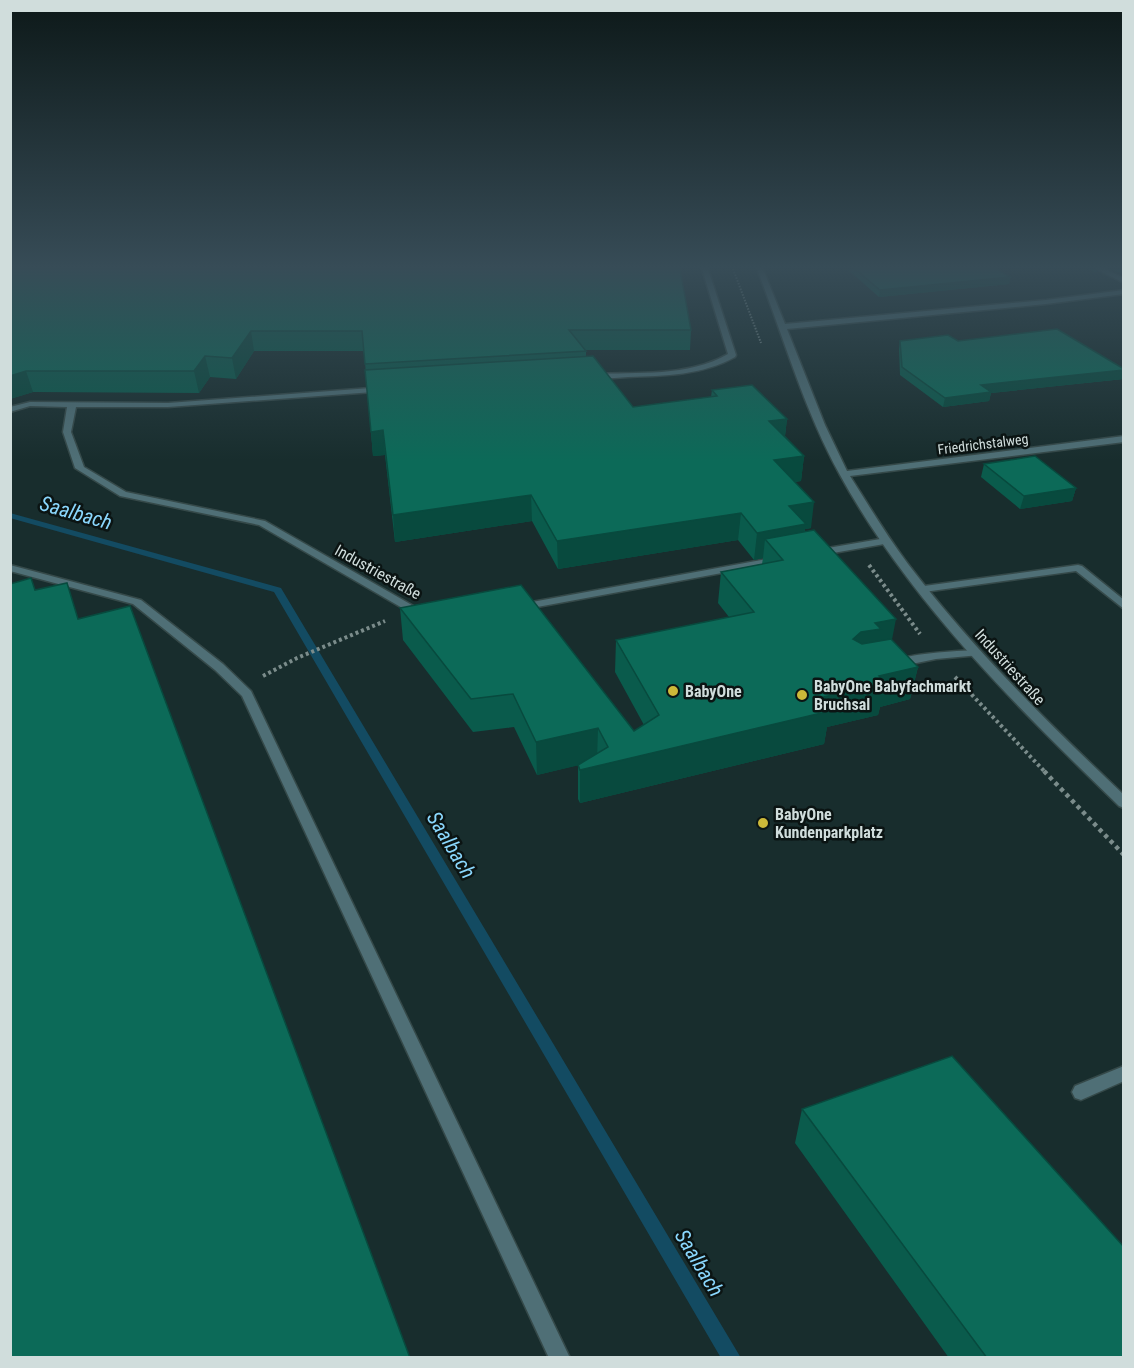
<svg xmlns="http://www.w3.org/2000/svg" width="1134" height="1368" font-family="'Roboto Condensed',sans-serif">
  <rect width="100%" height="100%" fill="#182d2d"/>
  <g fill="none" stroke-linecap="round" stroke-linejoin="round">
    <path fill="#134b62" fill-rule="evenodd" d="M10,513l271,75 460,770h-20l-447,-766 -264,-74z"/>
    <g stroke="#354949" stroke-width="3">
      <path id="lane" d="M702,269h6l28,86 -1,2c-32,18 -70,19 -107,20 -12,1 -26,2 -38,1v-4h3c44,-2 95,3 135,-20z
        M384,387l4,2 -1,2 -219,16h-92l-5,25 13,35 42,25 139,29 152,87 10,1 2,2 -6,3 -12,-1 -152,-88 -139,-29 -45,-28 -12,-36 4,-25 -37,-1 -20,6v-5l20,-5 138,1z
        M886,538l5,3 -1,2 -74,13 -5,-3 5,-3z
        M778,557l5,3 -1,2 -261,48 -5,-3 5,-3z
        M10,565l131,35 82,64 28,27 319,667h-21l-307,-662 -27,-26 -82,-66 -123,-33z
        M1078,565l4,1 42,34v9l-48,-38 -152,21 -5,-3 5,-3z
        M976,650l4,1 2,2 -2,2 -44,4 -39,8 -6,-4c12,-10 67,-12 85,-13z
        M1124,1066v15l-43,19 -6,-2 -3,-6 3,-6z"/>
    </g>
    <g stroke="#354949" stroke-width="3">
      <path id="street" d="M757,269h6l22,55 261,-24 78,-10v4l-78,10 -259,25 38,96 22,46 277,-35v6l-274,34c19,30 37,60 58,88 64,84 139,158 216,231v13l-5,-2c-103,-100 -209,-204 -279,-331 -36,-65 -56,-137 -83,-206z
        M1096,269h9l19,9v5z"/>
    </g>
    <path stroke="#7b8c8b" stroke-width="2" stroke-dasharray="1.5 1.5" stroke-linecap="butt" d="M733,269l28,74"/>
    <path stroke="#7b8c8b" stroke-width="4" stroke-dasharray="3 3" stroke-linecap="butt" d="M869,565l51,69
      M263,676l34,-18 88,-37
      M955,677l90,95"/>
    <path stroke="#7b8c8b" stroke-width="4.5" stroke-dasharray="4 4" stroke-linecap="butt" d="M1044,771l80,84"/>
    <use href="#lane" fill="#4f6f76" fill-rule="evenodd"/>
    <use href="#street" fill="#4f6f76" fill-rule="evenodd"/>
  </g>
  <path fill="#0a5b4c" d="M10,269l681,61 -1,20h-104v7l47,50 78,-10 1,-7 75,29 -2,17 19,20 -3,25 -6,1 16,46 -6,1v3l87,108 26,27 -8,32 -30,8 -2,8 -51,12 -3,17 -244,59 -2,-4v-34l-41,10 -23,-48 -41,5 -70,-92 -3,-32 234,123 10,-6 -29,-53 1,-32 113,-23 -11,-14 3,-31 41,-8 1,-6 -9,2 -16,-20 -180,29 -26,-48 -137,21 -10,-87 -12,1 -9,-105h-110l-18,28 -26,-2 -11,16 -166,-1 -23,7z
    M847,269h150l13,8 -1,7 -130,13z
    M1089,269h9l-1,3h-3z
    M1111,269h13v3h-8z
    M900,341h58l166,28v10l-133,14 -2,8 -46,6 -43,-32 -1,-26z
    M984,464l92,24 -4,13 -52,8 -39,-32z
    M802,1109l322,249h-175l-154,-215z"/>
  <path fill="#084a3e" d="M1010,277l-1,7 -130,13 1,-7z
    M251,331l3,20 -18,28 -4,-21z
    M205,356l5,21 -11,16 -5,-22z
    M1124,370l-1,9 -132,14 -2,8 -46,6 2,-9 36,-13z
    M26,371l7,21 -23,7v-23z
    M787,419l-3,24 -15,-22z
    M383,430l2,25 -12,1 -2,-24z
    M804,456l-3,25 -30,4 3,-25z
    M1076,488l-4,13 -52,8 4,-13z
    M531,495l1,26 -137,21 -2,-27z
    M814,502l-3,26 -6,1 -3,22 -37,-12 -2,19 -9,2 3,-27 32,-27z
    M741,513l-3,27 -180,29 -1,-28z
    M896,619l-6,31 -14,3 -23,-14 8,-7 14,-9z
    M918,667l-8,32 -30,8 -2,8 -51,12 -3,17 -244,59v-33l239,-72 60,-22z
    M598,728l-1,33 -60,14 -1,-33z"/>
  <path fill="#0c6a58" stroke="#084a3e" stroke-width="1.5" d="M10,269h670l11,61h-122l17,21 -221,13 -3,-33h-111l-19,27 -27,-2 -11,15h-168l-16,5z
    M855,269h142l13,8 -130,13z
    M1057,329l67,40v1l-143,15 10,7 -46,6 -43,-31 -2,-26 48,-6 10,6z
    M593,356l40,51 84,-11 -5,-6 40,-5 35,34 -18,2 35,35 -30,4 40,42 -25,4 17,18 -49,9 -16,-20 -184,28 -26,-46 -138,20 -10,-85 -12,2 -6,-62z
    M1035,456l41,32 -52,8 -40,-32z
    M814,530l82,89 -21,4 6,6 -20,3 -8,7 9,5 29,-5 27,28 -39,9 6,7 -66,15 11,13 -250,59 -2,-5 30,-18 -10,-19 -62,14 -23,-48 -42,5 -71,-91 121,-23 113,146 25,-16 -43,-75 138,-28 -33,-40 62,-12 -18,-21z
    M31,578l4,12 32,-7 11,36 52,-13 280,752h-400v-774z
    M952,1056l172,191v111h-137l-185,-249z"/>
  <linearGradient id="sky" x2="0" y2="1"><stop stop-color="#0d1919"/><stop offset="0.58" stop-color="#374c57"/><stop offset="1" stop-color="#374c57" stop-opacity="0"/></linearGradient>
  <rect width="1134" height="461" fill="url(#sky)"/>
  <g fill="#ccb939" stroke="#0b1413" stroke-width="2">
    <circle cx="673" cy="691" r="6"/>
    <circle cx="802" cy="695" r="6"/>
    <circle cx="763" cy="823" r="6"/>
  </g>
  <g text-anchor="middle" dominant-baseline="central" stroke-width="5" stroke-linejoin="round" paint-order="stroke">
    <g font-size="14" fill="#d0dddc" stroke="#0b1413">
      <text transform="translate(983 444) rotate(-7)">Friedrichstalweg</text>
    </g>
    <g font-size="16" fill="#d0dddc" stroke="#0b1413">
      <text transform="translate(378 572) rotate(29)">Industriestraße</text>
      <text transform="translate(1010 667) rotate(48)">Industriestraße</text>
    </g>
    <g font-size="16" font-weight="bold" fill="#d0dddc" stroke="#0b1413" text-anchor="start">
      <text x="814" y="686">BabyOne Babyfachmarkt<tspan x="814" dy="18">Bruchsal</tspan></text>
      <text x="685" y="691">BabyOne</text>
      <text x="775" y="814">BabyOne<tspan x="775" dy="18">Kundenparkplatz</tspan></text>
    </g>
    <g font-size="21" font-style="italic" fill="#8ad7fd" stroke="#0b1413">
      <text transform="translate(76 513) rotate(16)">Saalbach</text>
      <text transform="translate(451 845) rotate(59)">Saalbach</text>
      <text transform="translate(699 1263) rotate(59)">Saalbach</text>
    </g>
  </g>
  <rect width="1134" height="1368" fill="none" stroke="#d0dddc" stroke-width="24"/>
</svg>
